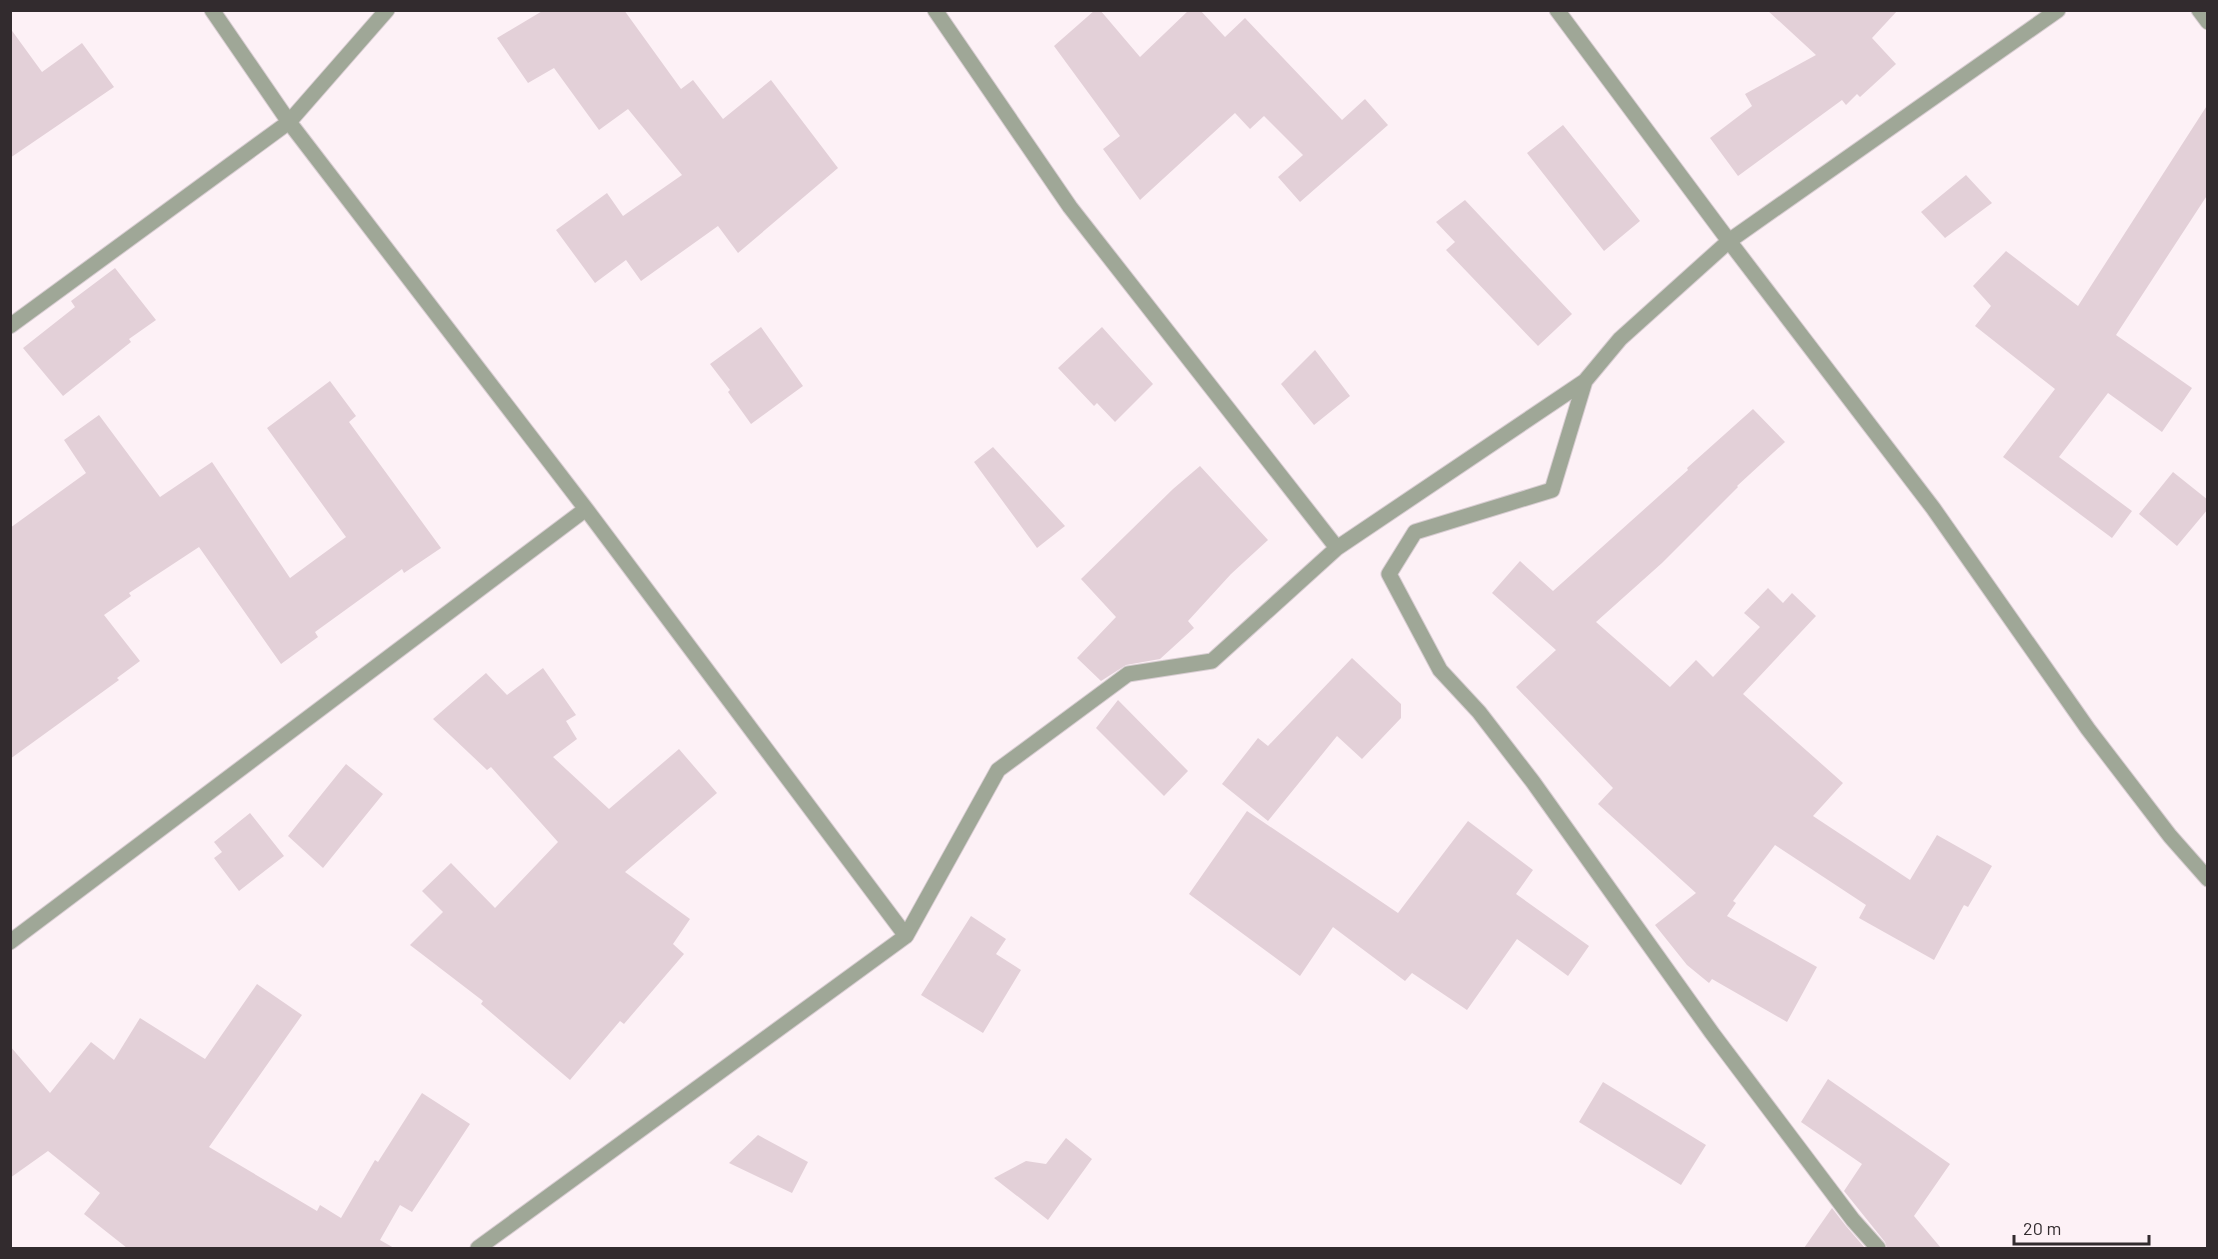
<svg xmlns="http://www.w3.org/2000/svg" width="2218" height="1259" font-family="Barlow,sans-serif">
  <rect width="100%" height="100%" fill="#fdf1f6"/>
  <path fill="#e3d0d8" d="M544,10h80l57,79 12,-9 30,39 48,-39 67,88 -100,85 -20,-27 -77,55 -15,-21 -31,23 -39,-53 51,-37 16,23 59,-41 -54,-66 -29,21 -45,-62 -26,15 -31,-45z
    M1095,10h5l40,47 49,-47h11l25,27 20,-19 97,102 23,-21 23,26 -88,77 -22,-25 25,-22 -39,-39 -14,13 -15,-16 -95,87 -37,-51 17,-13 -66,-90z
    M1767,10h131l-26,28 24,26 -36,33 -3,-3 -11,11 -4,-5 -104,76 -28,-38 42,-32 -7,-12 71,-39z
    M10,28l32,44 40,-29 32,44 -104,71z
    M2208,104v90l-92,141 76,53 -30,44 -54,-39 -49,64 73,54 -20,27 -109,-81 52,-68 -80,-63 16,-20 -18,-20 33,-35 72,55z
    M1563,125l77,96 -36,30 -77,-98z
    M1966,175l26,28 -47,35 -24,-26z
    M1465,200l107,114 -34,32 -92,-96 9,-8 -19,-20z
    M115,268l41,52 -27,19 2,3 -68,54 -40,-48 52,-41 -4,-6z
    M761,327l42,59 -52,38 -23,-32 2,-2 -20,-26z
    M1102,327l51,57 -38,38 -18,-19 -3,3 -36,-38z
    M1315,350l35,46 -36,29 -33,-41z
    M330,381l26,35 -7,6 92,126 -37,25 -2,-4 -87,63 3,5 -37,27 -82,-117 -70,46 2,3 -27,19 36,46 -23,17 2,2 -109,79v-231l76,-55 -22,-33 35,-25 61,82 52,-35 78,116 56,-41 -79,-109z
    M1753,409l32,33 -48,44 1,1 -76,76 -66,59 74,65 26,-27 17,17 47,-50 -16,-14 24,-25 15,15 9,-10 24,23 -73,78 100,89 -30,33 97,64 27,-45 55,31 -24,41 -4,-2 -30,55 -75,-42 7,-13 -91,-60 -42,56 3,2 -9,13 90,51 -30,55 -75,-43 -3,4 -22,-18 -32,-40 41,-32 -98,-89 15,-16 -97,-101 40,-37 -64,-57 28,-32 33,30 135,-121 -1,-2z
    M993,447l72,79 -28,22 -63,-86z
    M1200,466l68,74 -37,34 -43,47 6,7 -34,31 -34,6 -25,16 -24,-23 39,-41 -35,-38 92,-90z
    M2173,472l35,28v9l-31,37 -38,-32z
    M1352,658l49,46v14l-39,41 -25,-23 -69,85 -46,-37 36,-46 10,8z
    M543,668l33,47 -10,6 11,18 -24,18 56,52 70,-60 38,44 -92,79 65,47 -17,25 11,10 -60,70 -4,-3 -50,59 -89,-76 2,-3 -73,-56 33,-33 -21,-21 29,-28 44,45 63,-66 -67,-75 -4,3 -54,-51 53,-46 21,22z
    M1118,700l70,71 -24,25 -68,-68z
    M346,764l37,30 -60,74 -35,-32z
    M1247,811l151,102 70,-92 65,49 -17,24 73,52 -21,30 -51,-37 -50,71 -55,-37 -7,8 -72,-54 -33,49 -111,-82z
    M250,813l34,43 -45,35 -25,-33 8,-6 -8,-10z
    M971,916l35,23 -10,15 25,16 -38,63 -62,-38z
    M257,984l45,31 -93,132 108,64 3,-6 21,13 34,-58 3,2 44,-69 48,31 -58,88 -12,-7 -20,35 14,8h-267l-43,-34 16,-21 -52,-42 -38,27v-132l40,47 41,-51 23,18 26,-42 65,41z
    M1828,1079l122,85 -36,52 27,32h-54l-2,-6 -41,-51 18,-27 -61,-42z
    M1603,1082l103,63 -25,40 -102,-63z
    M758,1135l50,27 -16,31 -63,-30z
    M1066,1138l26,21 -44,61 -54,-42 32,-17 20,3z
    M1832,1208l14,18 19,22h-61z"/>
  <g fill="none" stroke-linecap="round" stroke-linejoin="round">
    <g stroke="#d8cdd2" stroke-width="17">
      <path id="street" d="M212,10l77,112 297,387 320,427 -428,312
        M935,10l135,197 267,341
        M1557,10l172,231 204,267 155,221 82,107 38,43
        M2199,10l9,12
        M10,326l279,-204 98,-112
        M1585,381l-33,109 -137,42 -26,42 51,96 39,42 54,70 179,251 141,187 25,28
        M906,936l92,-166 130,-96 84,-13 125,-113 248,-167 35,-42 109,-98 329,-231
        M10,942l576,-433"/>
    </g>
    <use href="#street" stroke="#9fa797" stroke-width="15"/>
  </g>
  <rect width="2218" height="1259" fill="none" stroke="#322b2e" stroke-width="24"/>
  <path d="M2014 1235v9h135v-9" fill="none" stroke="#322b2e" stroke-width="3"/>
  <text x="2023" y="1235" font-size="18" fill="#322b2e" stroke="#fdf1f6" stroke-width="4.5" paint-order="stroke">20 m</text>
</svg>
